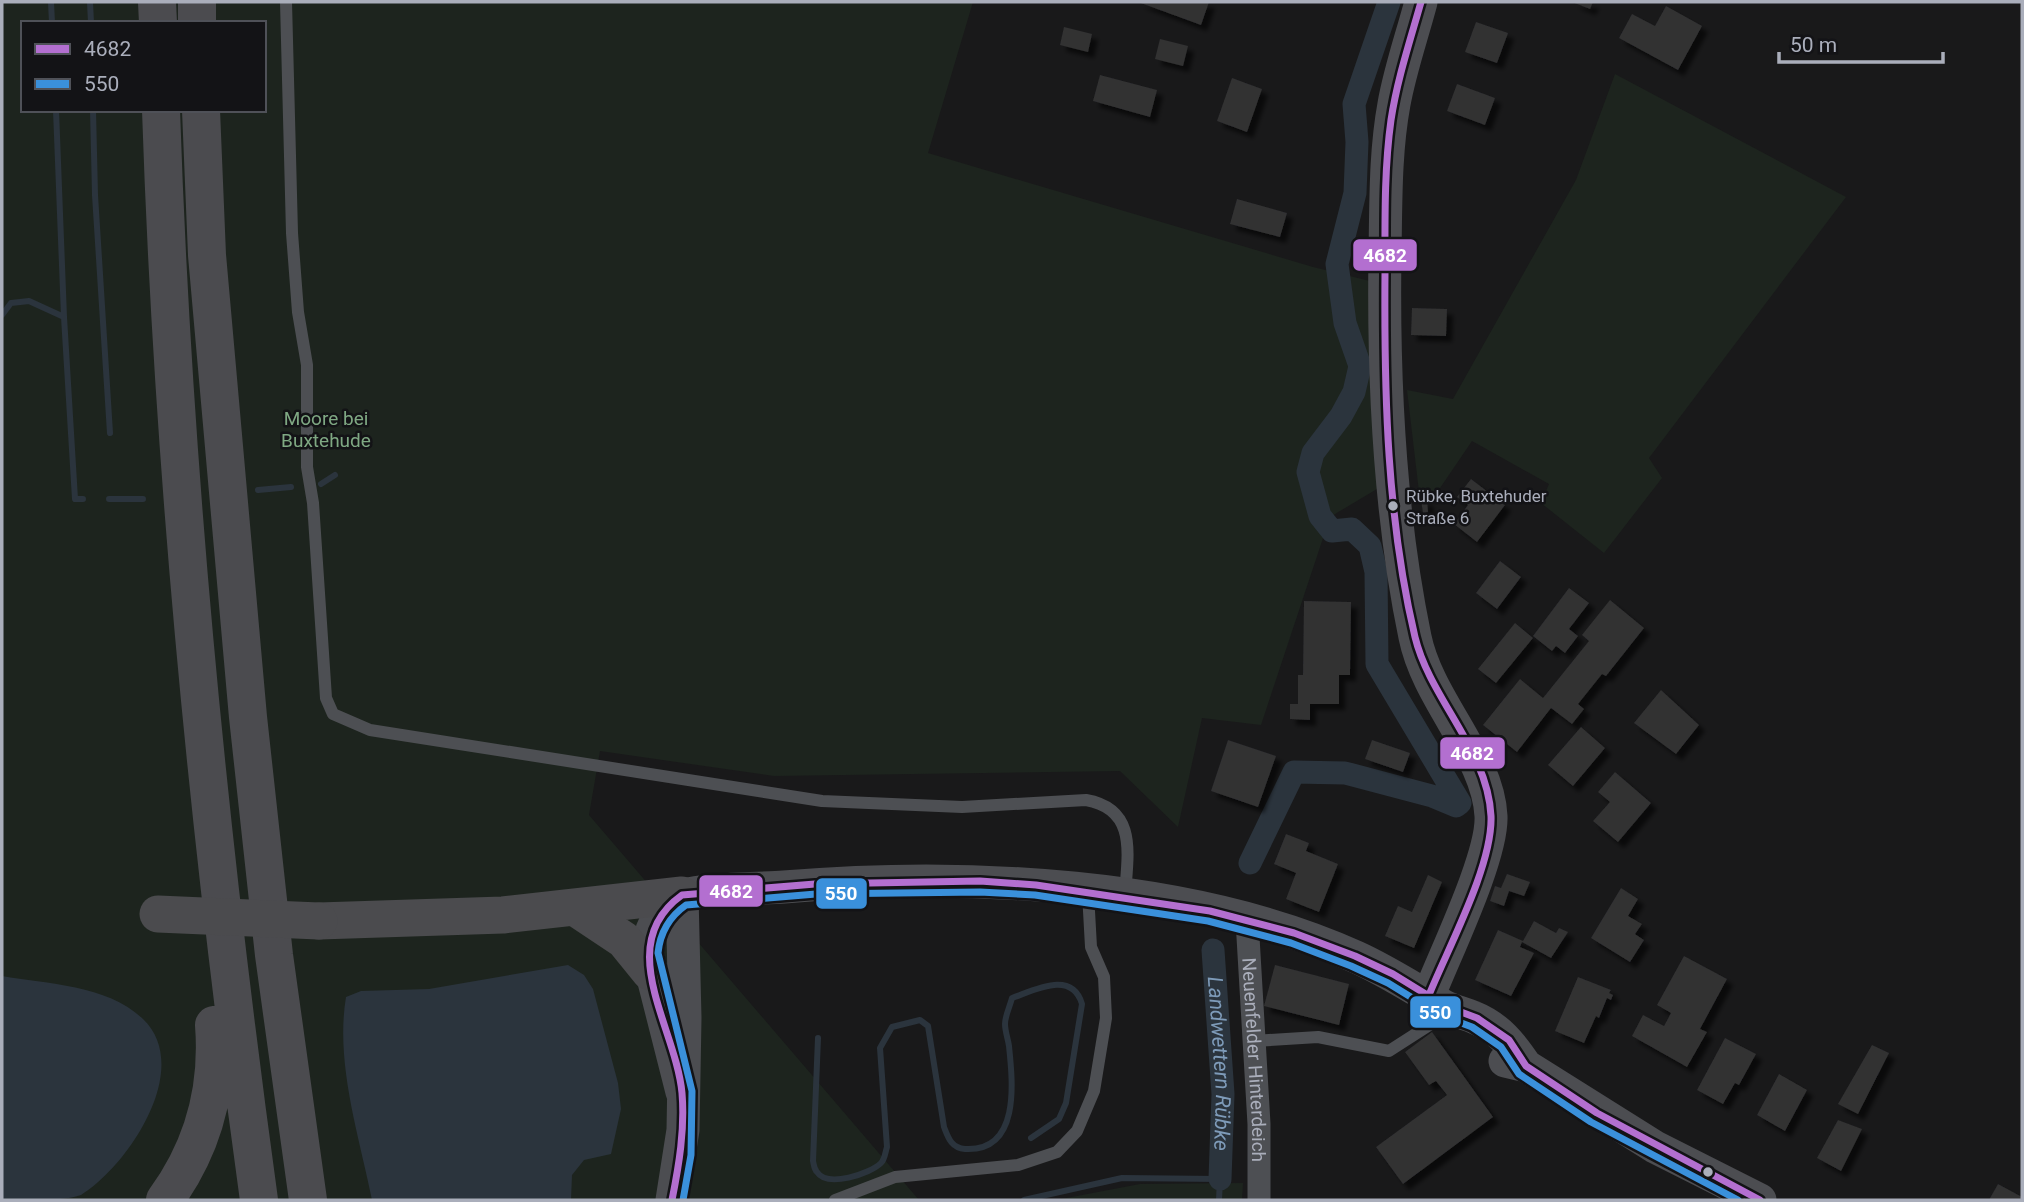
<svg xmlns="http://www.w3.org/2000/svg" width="2024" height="1202" font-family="Roboto,sans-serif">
  <defs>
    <filter id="shadow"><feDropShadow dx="6" dy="6" stdDeviation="2" flood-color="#0009"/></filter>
  </defs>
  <rect width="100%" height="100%" fill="#19191a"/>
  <path fill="#1d241e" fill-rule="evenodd" d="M2,2h971l-45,151 385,114 65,16 9,200 -57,34 -69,208 -59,-7 -24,109 -58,-56 -346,5 -174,-25 -11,64 330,385h-917zM23,23h241v87h-241z
    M1615,74l231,123 -197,261 13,20 -58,75 -63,-50 8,-19 -77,-43 -36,53 -17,-2 -12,-102 46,9 123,-219z
    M1243,1183l-1,17h-186l84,-16z"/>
  <path fill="#2b343d" d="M568,965l16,10 9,14 25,94 3,26 -10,45 -27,6 -12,15 -1,25h-199c-13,-65 -37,-137 -26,-203l15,-6 68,-2z
    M2,976c45,8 106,9 141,43 51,49 -15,147 -62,176 -20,7 -56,5 -79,5z"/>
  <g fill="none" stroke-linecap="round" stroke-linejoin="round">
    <path stroke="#2b343d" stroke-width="6" d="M51,2l1,21
      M90,2l1,21
      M93,110l2,85 15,238
      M2,315l9,-12 18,-2 35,16 -8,-207
      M64,317l11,182h8
      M321,484l14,-9
      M258,490l33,-3
      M109,499h34
      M818,1038l-5,123c1,4 1,8 4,11 10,16 53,2 64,-9 4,-4 4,-10 6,-16l-7,-99 12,-21 28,-7 8,6 16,101c4,10 7,21 21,22 55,3 48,-65 44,-103 -1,-7 -4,-15 -4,-22 0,-8 5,-18 7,-26 23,-8 60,-28 70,6l-16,99 -7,16 -28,19
      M1024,1200l98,-22 98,1 -1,21"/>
    <g stroke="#2b343d" stroke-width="23">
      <path d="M1250,863l44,-91 51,1 87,23 24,10 4,-3 -83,-139 -1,-92 -6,-26 -18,-17 -20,2 -12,-15 -12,-44 5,-19 28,-37 13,-24 6,-26 -15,-43 -8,-59 18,-71 2,-51 -3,-38 35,-102"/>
      <path id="s1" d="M1213,950l10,144 -3,85"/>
    </g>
  </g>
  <path fill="#313132" filter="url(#shadow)" d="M1138,2h71l-8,23z
    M1572,2h21l-3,7z
    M1666,6l36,20 -24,44 -59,-32 13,-24 23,12z
    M1476,22l32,11 -11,30 -32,-11z
    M1064,27l28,7 -4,18 -28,-7z
    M1160,39l28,7 -5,20 -28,-7z
    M1100,75l57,15 -7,27 -57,-16z
    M1232,78l30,11 -15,43 -30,-11z
    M1457,84l38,14 -10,27 -38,-14z
    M1237,199l50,14 -7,24 -50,-13z
    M1412,308l35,1 -1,27 -35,-1z
    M1471,479l34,26 -28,37 -23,-18 14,-19 -11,-8z
    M1421,500h6l1,12 -5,1z
    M1500,561l21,16 -24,32 -21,-16z
    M1569,588l20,15 -20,26 9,7 -13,17 -9,-7 -4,5 -19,-15z
    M1610,600l34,28 -38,48 -4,-2 -24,30 6,5 -12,15 -21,-16 -34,44 -34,-27 37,-46 23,19 46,-57 -7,-6z
    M1304,601l47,1 -1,73h-11v29h-29v16l-20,-1v-15h8v-29h5z
    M1515,623l18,15 -37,45 -18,-14z
    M1661,690l38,35 -23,29 -42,-31z
    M1581,727l24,21 -32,38 -25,-21z
    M1228,740l48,16 -18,51 -47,-16z
    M1372,740l38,13 -7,19 -38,-13z
    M1615,772l36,31 -33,39 -25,-21 17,-19 -12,-10z
    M1286,834l23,9 -3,8 32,13 -19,48 -33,-13 10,-26 -22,-9z
    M1507,874l23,8 -6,14 -15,-5 -5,15 -14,-5 5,-15 6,2z
    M1428,875l14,7 -28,66 -29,-12 13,-30 14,6z
    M1621,888l17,11 -10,17 14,8 -7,10 9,6 -14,22 -39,-24z
    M1534,921l22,12 3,-5 9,4 -17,26 -29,-16 -2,5 14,6 -23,43 -36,-16 23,-50 25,11z
    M1684,956l43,23 -27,50 7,3 -20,35 -55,-31 11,-21 21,11 7,-13 -14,-8z
    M1275,965l74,19 -10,41 -75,-19z
    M1578,977l33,13 -2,3 4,2 -2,5 -4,-2 -8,20 -3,-2 -12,27 -29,-12z
    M1432,1032l61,85 -90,67 -27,-37 71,-52 -11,-14 -7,4 -24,-33z
    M1725,1038l31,16 -17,31 -4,-2 -12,21 -26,-14z
    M1872,1045l17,8 -31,61 -20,-10z
    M1779,1074l28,16 -22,41 -28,-16z
    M1838,1120l24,9 -21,42 -24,-13z
    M1998,1184l24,13v3h-33z"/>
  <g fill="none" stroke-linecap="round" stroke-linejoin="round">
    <path stroke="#4d4f53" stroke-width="12" d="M286,2l6,231 6,79 9,53v102l6,36 13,195 7,16 37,16 452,71 140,6 124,-7c51,9 42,53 39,94
      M1254,1041l64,-4 71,14 42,-27 13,-17
      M835,1200l60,-23 123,-12 39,-13 20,-21 17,-40 12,-73 -2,-41 -13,-30 -3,-54"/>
    <path stroke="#4d4f53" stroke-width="23" id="s2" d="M1247,920l12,204v76"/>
    <path stroke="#4c4d51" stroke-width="33" d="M1421,2c-9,34 -21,68 -27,102 -9,49 -8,99 -9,148 -2,128 4,260 30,385 13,64 73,118 76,179 2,40 -46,138 -62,179
      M1505,1061l21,5 129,81 105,53
      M682,1092l-35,-138c1,-20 12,-48 32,-57 20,-9 81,-8 105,-10 180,-15 406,-5 572,70 31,14 58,32 88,49 9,5 20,7 29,11 25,10 39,28 53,49
      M672,1200l11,-70 2,-112 -3,-123"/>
    <path stroke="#4b4b4e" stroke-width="37" d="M576,908l48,32 26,32
      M319,921l184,-6 179,-20"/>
    <path stroke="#4b4b4f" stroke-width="38" d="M157,2l1,21
      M197,2v21
      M161,110c12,365 48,728 98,1090
      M201,110l6,145 41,462 26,238 34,245
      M165,1200c38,-52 54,-110 49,-175"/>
    <path stroke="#4b4b4e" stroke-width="37" d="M158,914l161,7"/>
    <g stroke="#131316" stroke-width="12">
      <path id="bus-1" d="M1421,2c-11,39 -24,78 -30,118 -7,50 -6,102 -6,153 -1,121 2,246 30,364 15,62 73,113 76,179 2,49 -43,132 -62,179
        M672,1200c7,-35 13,-71 10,-107 -6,-66 -70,-148 0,-198l133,-11 165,-3 56,4 174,26 84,22 61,23 38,18 52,32 32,12 32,22 17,26 71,47 163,87"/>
    </g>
    <g stroke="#131316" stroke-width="12">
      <path id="bus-2" d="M683,1200l8,-45 1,-64 -34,-138c2,-20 11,-36 28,-48l130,-11 164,-2 55,3 173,26 83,22 60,23 37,17 52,32 32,12 29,20 18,27 72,48 147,78"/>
    </g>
    <use href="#bus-1" stroke="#b36fd0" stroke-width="7"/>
    <use href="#bus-2" stroke="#3a90db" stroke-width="7"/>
  </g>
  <g fill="#aaaebb" stroke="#131316" stroke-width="2.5">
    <circle cx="1393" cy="506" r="6"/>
    <circle cx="1708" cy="1172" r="6"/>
  </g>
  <g text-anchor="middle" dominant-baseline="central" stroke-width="5" stroke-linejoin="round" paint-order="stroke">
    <g font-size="17" fill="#aaaebb" stroke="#131316" text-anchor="start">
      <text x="1406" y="496">Rübke, Buxtehuder<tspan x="1406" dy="22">Straße 6</tspan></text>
    </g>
    <g font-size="19" fill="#7fa883" stroke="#131316">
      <text x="326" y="418">Moore bei<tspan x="326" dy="22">Buxtehude</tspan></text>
    </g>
    <g font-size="19" fill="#aaaebb" stroke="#131316">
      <text stroke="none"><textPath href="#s2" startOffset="140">Neuenfelder Hinterdeich</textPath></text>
    </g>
    <g font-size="21" font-style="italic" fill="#7e9bb9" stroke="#131316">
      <text stroke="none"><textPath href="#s1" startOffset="114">Landwettern Rübke</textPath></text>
    </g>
  </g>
  <g stroke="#131316" stroke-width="2.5">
    <rect x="1352" y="238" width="66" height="34" rx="7" fill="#b36fd0"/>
    <rect x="1439" y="736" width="67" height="34" rx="7" fill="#b36fd0"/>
    <rect x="698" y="874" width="66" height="34" rx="7" fill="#b36fd0"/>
    <rect x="815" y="877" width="53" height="33" rx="7" fill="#3a90db"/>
    <rect x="1409" y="995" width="53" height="34" rx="7" fill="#3a90db"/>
  </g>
  <g font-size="19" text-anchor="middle" font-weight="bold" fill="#fff">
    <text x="1385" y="262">4682</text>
    <text x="1472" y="760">4682</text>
    <text x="731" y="898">4682</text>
    <text x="841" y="900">550</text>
    <text x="1435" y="1019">550</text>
  </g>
  <rect width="2024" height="1202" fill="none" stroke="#aaaebb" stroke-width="7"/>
  <rect x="21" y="21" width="245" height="91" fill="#131316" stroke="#4f5158" stroke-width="2"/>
  <rect x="35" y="44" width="35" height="10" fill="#b36fd0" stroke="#4f5158" stroke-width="2"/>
  <text x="84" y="56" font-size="21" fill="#aaaebb">4682</text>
  <rect x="35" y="79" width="35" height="10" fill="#3a90db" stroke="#4f5158" stroke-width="2"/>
  <text x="84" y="91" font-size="21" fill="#aaaebb">550</text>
  <path d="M1779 52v10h164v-10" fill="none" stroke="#aaaebb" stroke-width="3.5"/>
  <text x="1790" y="52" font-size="21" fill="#aaaebb" stroke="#131316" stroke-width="5" paint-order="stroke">50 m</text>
</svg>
